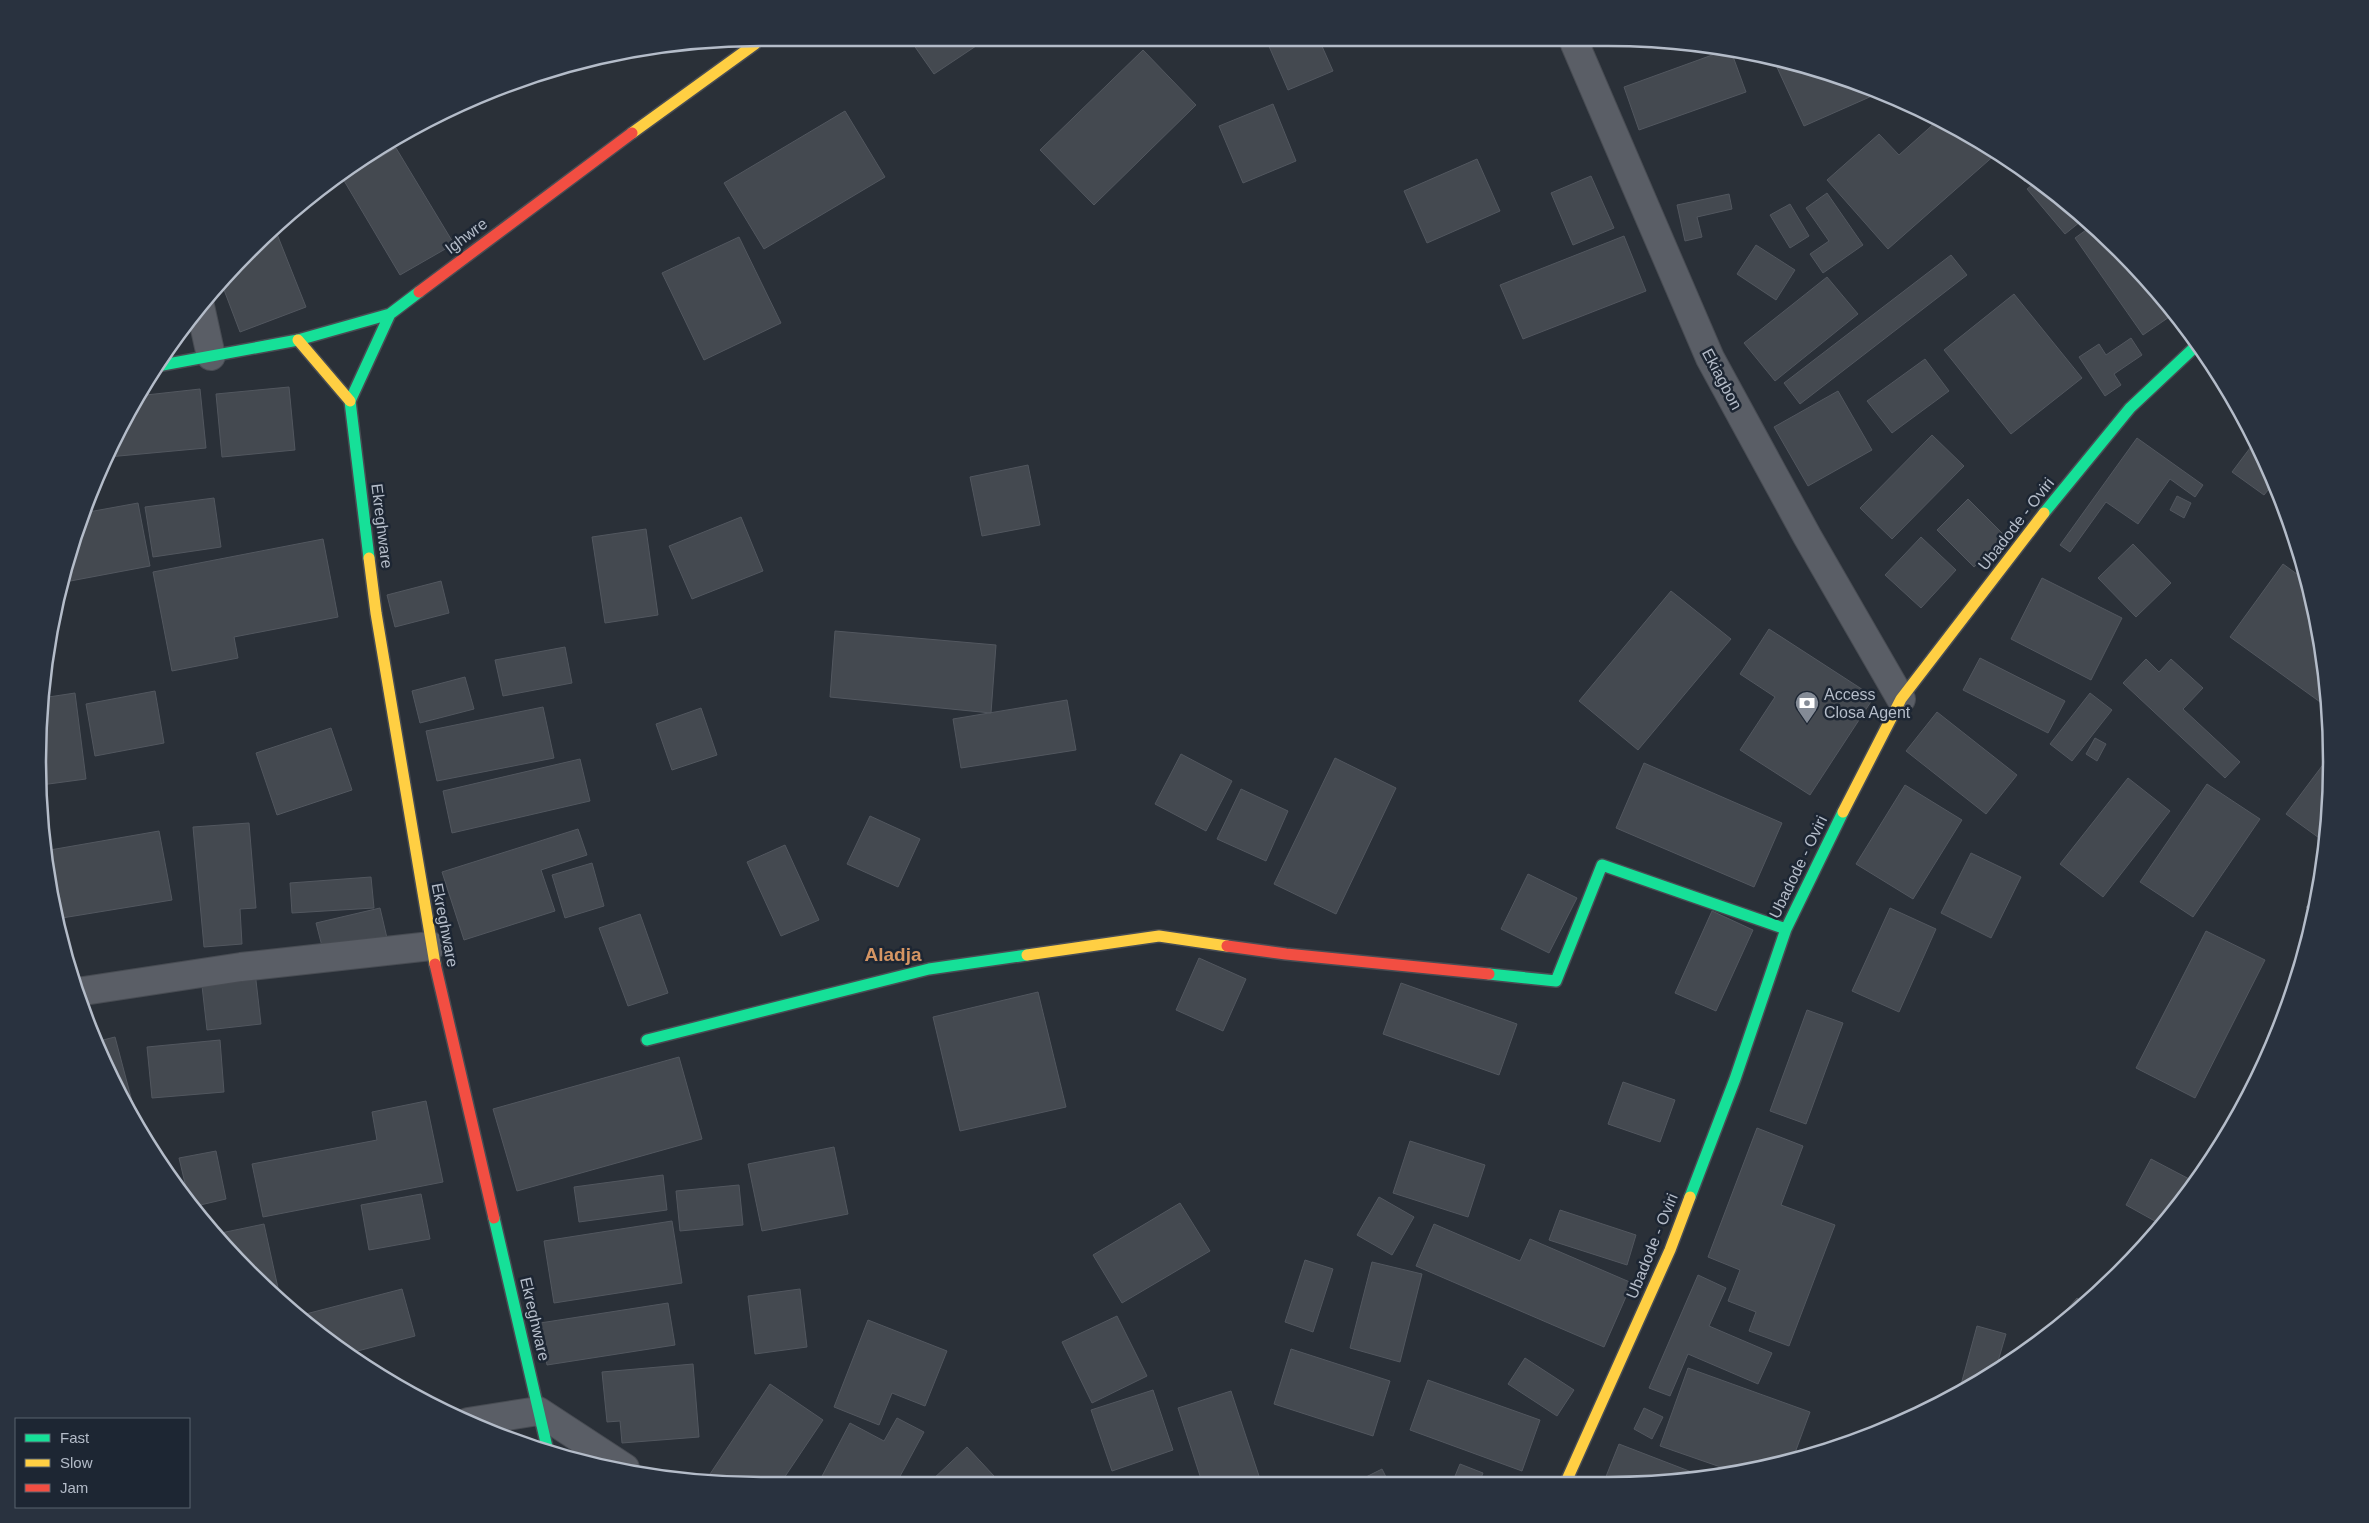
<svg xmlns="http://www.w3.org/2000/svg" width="2369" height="1523" font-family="Helvetica,sans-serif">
  <rect width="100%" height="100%" fill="#2a3038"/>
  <path fill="#444950" stroke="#52575f" d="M913,44h61l2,2 -42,28z
    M1268,44h53l12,27 -45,19z
    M1143,50l53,55 -102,100 -54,-55z
    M1726,50l5,1 15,41 -107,38 -15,-43z
    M1775,63l106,29 -77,34z
    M1273,104l23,57 -53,22 -24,-57z
    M845,111l40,66 -121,72 -40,-66z
    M1937,121l60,32 -109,96 -61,-69 52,-46 20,21z
    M396,148l58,96 -54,31 -57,-96z
    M1477,159l23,52 -73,32 -23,-52z
    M2010,160l21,16 -6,6 -17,-20z
    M1591,176l23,52 -41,17 -22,-52z
    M2037,181l48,36v1l-20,16 -38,-45z
    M1827,193l36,52 -40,28 -13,-19 19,-13 -23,-33z
    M1729,194l3,15 -35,8 5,20 -17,4 -8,-36z
    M1790,204l19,32 -19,12 -20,-33z
    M2093,225l82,88 -32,22 -68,-97z
    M275,229l31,78 -66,25 -19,-50 29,-33z
    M1624,236l22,55 -123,48 -23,-54z
    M739,237l42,86 -77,37 -42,-87z
    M1756,245l39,25 -19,30 -39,-26z
    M1951,255l16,20 -167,129 -16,-21z
    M1827,277l31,37 -83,67 -31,-38z
    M2014,294l68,84 -71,56 -67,-84z
    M2131,338l11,17 -28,19 7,11 -16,11 -26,-39 20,-13 7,11z
    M1925,359l24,32 -57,42 -25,-32z
    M289,387l6,63 -73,7 -6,-63z
    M200,389l6,59 -98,9 29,-61z
    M1838,391l34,59 -64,36 -34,-59z
    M1932,435l32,31 -72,73 -32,-31z
    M2137,438l66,47 -8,12 -25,-18 -32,45 -32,-22 -36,50 -10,-7z
    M2256,440l17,44 -9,11 -32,-23z
    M1028,465l12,60 -58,11 -12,-59z
    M2177,496l14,7 -7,15 -14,-8z
    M214,498l7,49 -68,10 -8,-50z
    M1968,499l38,38 -32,30 -37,-37z
    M138,503l12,63 -85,16 11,-53 7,-16z
    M741,517l22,54 -71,28 -23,-53z
    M646,529l12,86 -53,8 -13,-86z
    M1921,537l35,33 -35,38 -36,-33z
    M323,539l15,78 -104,20 4,21 -66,13 -19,-99z
    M2133,544l38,39 -35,34 -38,-39z
    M2283,564l25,18 20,123 -1,2 -97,-70z
    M2042,578l80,40 -31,62 -80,-41z
    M441,581l8,32 -54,14 -8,-32z
    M1671,591l60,48 -93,111 -59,-49z
    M1769,629l105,68 -64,98 -70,-45 35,-53 -35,-23z
    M835,631l161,14 -5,68 -161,-16z
    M565,647l7,36 -69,13 -8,-36z
    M1980,658l85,43 -17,32 -85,-43z
    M2146,659l13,13 12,-13 32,29 -20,21 57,53 -15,16 -102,-95z
    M465,677l9,32 -54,14 -8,-32z
    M155,691l9,52 -69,13 -9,-52z
    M75,693l11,86 -45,6 -2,-71 3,-16z
    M2090,693l22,17 -40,51 -22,-17z
    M1067,700l9,50 -115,18 -8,-49z
    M543,707l11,51 -117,23 -11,-50z
    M701,708l16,47 -45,15 -16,-46z
    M1937,712l80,63 -31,39 -80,-63z
    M331,728l21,62 -75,25 -21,-62z
    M2095,738l11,6 -9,17 -11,-7z
    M1181,754l51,27 -26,50 -51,-27z
    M1335,758l61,30 -60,126 -62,-30z
    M2328,758l-2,85 -40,-29z
    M580,759l10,42 -138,32 -9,-42z
    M1644,763l138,60 -28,64 -138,-59z
    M2128,778l42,33 -67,86 -43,-33z
    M2207,784l53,35 -67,98 -53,-35z
    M1905,785l57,35 -49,79 -57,-35z
    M1241,789l47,22 -22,50 -49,-22z
    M870,816l50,23 -22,48 -51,-23z
    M249,823l7,85 -16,1 2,35 -38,3 -11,-120z
    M578,829l9,26 -46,15 14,41 -91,29 -22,-68z
    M159,831l13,69 -110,18 -12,-68z
    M785,845l34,75 -38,16 -34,-74z
    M1971,853l50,24 -30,61 -50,-25z
    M592,863l12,43 -39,12 -13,-43z
    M1528,874l49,24 -28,55 -48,-24z
    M371,877l3,31 -82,5 -2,-30z
    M2315,899l-3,14 -6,-6z
    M380,908l7,30 -63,16 -8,-31z
    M1890,908l46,21 -37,83 -47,-21z
    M1712,911l41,19 -37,81 -41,-18z
    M640,914l28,79 -40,13 -29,-78z
    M2206,931l59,29 -70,138 -59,-30z
    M1199,958l47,21 -23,52 -47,-21z
    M255,972l6,52 -54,6 -6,-53z
    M1401,983l116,41 -18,51 -116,-41z
    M1038,992l28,115 -106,24 -27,-114z
    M1807,1010l36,13 -37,101 -36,-13z
    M115,1037l18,68 -4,1 -34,-64z
    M220,1040l4,52 -72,6 -5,-51z
    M679,1057l23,82 -185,52 -24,-82z
    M1623,1082l52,18 -15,42 -52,-18z
    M426,1101l17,81 -180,35 -11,-53 125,-24 -5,-28z
    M1757,1128l46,18 -22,59 54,20 -46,121 -40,-15 7,-19 -28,-11 12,-31 -32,-13z
    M1410,1141l75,24 -17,52 -75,-24z
    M834,1147l14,67 -86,17 -14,-67z
    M216,1151l10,48 -30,7 -8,-10 -9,-38z
    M2151,1159l42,22 -31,44 -36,-20z
    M663,1175l4,35 -88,12 -5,-35z
    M739,1185l4,40 -63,6 -4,-40z
    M421,1194l9,45 -61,11 -8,-45z
    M1379,1197l35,20 -22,38 -35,-20z
    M1180,1203l30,48 -88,52 -29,-48z
    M1560,1210l76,25 -9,30 -78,-25z
    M672,1221l10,62 -128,20 -10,-62z
    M264,1224l14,64 -8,1 -49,-56z
    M1434,1224l86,37 10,-22 102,44 -28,64 -188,-81z
    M1305,1260l28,9 -20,63 -28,-10z
    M1372,1262l50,12 -22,88 -50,-14z
    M1698,1275l28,13 -17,38 63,27 -14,31 -70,-30 -18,42 -21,-8z
    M402,1289l13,47 -65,17 -52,-37z
    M800,1289l7,58 -52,7 -7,-58z
    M2077,1298l6,5 -35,33 -10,6z
    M668,1303l7,42 -128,20 -7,-42z
    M1117,1316l30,60 -55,27 -30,-61z
    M868,1320l79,31 -22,55 -33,-13 -13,32 -45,-18z
    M1977,1326l29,8 -10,34 -37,24z
    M1291,1349l99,32 -17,55 -99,-32z
    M1525,1358l49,32 -17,26 -49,-32z
    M693,1364l6,73 -77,6 -2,-22 -13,1 -5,-50z
    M1688,1368l122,44 -18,49 -60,10 -72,-25z
    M1428,1380l112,40 -18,51 -112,-41z
    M770,1384l53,36 -39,58 3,2h-81z
    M1153,1390l20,60 -61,21 -21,-61z
    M1231,1391l30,91h-59l-24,-74z
    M1644,1408l19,9 -11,22 -18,-10z
    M897,1418l27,14 -26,48h-78l30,-57 34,18z
    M1619,1444l83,32 -47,8h-52z
    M967,1447l27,29 -5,5h-58z
    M1460,1464l23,9 -4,10h-19l-7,-2z
    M1382,1469l7,14h-35z"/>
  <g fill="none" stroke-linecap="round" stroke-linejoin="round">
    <g stroke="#484c53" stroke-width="30">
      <path id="street" d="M1575,44l135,314 97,178 94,163
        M200,306l11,50
        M77,992l164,-25 190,-21
        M468,1422l70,-11 87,57"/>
    </g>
    <g stroke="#484c53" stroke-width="14">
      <path id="fast" d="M157,366l141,-26 92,-26 29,-22
        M2044,513l86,-105 67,-63
        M369,558l-19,-157 40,-87
        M1489,974l67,7 46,-116 184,64
        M647,1040l282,-71 98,-14
        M1690,1197l45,-118 51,-150 57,-117
        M494,1218l53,229"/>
    </g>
    <g stroke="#484c53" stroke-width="14">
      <path id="slow" d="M632,133l123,-89
        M298,340l52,61
        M369,558l7,55 59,351
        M1843,812l58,-113 143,-186
        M1027,955l132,-19 68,10
        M1565,1484l105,-234 20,-53"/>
    </g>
    <g stroke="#484c53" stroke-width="14">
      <path id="jam" d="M419,292l213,-159
        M1227,946l59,8 203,20
        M435,964l59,254"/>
    </g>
    <use href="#street" stroke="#5a5e66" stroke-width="28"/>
    <use href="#fast" stroke="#16e098" stroke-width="11"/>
    <use href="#slow" stroke="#ffcf43" stroke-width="11"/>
    <use href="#jam" stroke="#f24e42" stroke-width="11"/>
  </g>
  <defs>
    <g id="bank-pin" transform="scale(1.25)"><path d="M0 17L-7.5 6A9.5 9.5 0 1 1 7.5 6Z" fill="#848b96" stroke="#1d2633"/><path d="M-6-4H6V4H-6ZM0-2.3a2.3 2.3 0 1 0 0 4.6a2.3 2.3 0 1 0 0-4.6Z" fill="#fff"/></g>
  </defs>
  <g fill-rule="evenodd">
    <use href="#bank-pin" x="1807" y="703"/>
  </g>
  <g text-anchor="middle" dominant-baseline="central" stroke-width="5" stroke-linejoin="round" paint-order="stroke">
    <g font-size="16" fill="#b4bcc9" stroke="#1d2633">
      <text transform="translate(466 236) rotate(-37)">Ighwre</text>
      <text transform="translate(1722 379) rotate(62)">Ekiagbon</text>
      <text transform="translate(2016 524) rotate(-52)">Ubadode - Oviri</text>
      <text transform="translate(382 526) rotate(83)">Ekreghware</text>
      <text transform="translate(1798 867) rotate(-64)">Ubadode - Oviri</text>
      <text transform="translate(445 925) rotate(79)">Ekreghware</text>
      <text transform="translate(1652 1246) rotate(-68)">Ubadode - Oviri</text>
      <text transform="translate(535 1319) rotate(77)">Ekreghware</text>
    </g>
    <g font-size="16" fill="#b4bcc9" stroke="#1d2633" text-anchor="start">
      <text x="1824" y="694">Access<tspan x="1824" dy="18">Closa Agent</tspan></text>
    </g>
    <g font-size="19" font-weight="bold" fill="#d59563" stroke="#1d2633">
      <text x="893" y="954">Aladja</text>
    </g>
  </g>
  <path d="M0 0H2369V1523H0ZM761 46H1608A715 715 0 0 1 2323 761V762A715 715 0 0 1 1608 1477H761A715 715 0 0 1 46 762V761A715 715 0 0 1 761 46Z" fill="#29323f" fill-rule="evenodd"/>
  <path fill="none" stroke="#b4bcc9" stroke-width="2.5" d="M761 46H1608A715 715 0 0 1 2323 761V762A715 715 0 0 1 1608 1477H761A715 715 0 0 1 46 762V761A715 715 0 0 1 761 46Z"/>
  <rect x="15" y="1418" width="175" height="90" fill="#1d2633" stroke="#59626f"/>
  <rect x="25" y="1434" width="25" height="8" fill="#16e098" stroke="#59626f"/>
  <text x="60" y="1443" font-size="15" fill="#b4bcc9">Fast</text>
  <rect x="25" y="1459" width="25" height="8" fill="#ffcf43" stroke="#59626f"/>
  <text x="60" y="1468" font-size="15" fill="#b4bcc9">Slow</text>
  <rect x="25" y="1484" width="25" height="8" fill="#f24e42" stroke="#59626f"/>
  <text x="60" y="1493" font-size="15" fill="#b4bcc9">Jam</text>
</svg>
